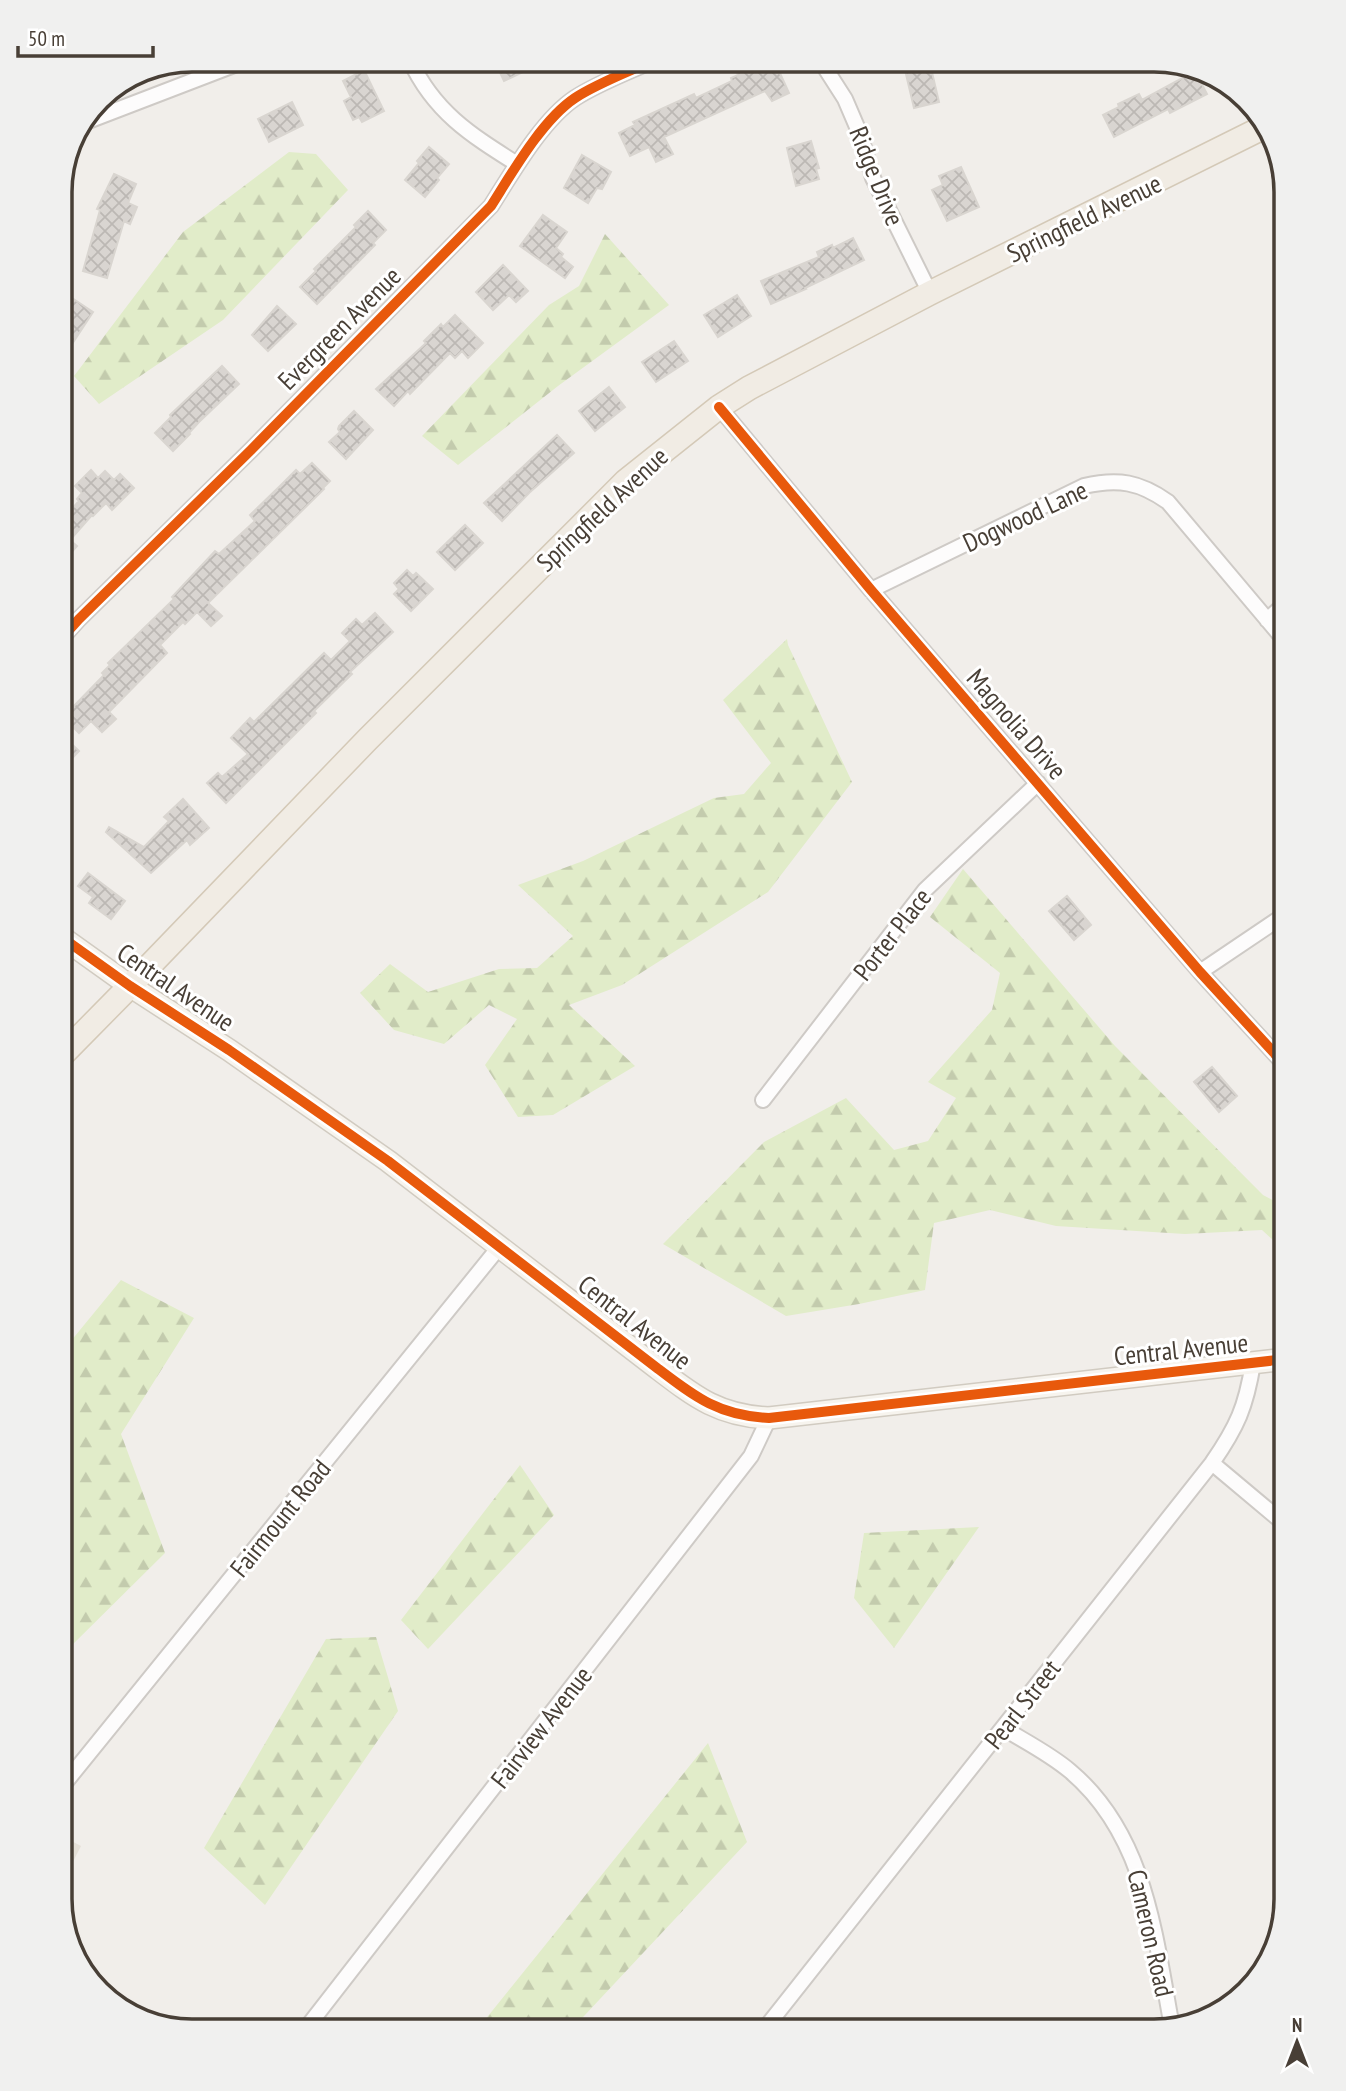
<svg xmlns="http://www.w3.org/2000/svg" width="1346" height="2091" font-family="'PT Sans Narrow',sans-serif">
  <defs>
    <pattern id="forest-firs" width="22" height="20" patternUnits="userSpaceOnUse" patternTransform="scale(1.75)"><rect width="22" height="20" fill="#e1ecc9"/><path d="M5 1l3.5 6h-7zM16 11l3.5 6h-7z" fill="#c3cbad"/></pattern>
    <pattern id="building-cross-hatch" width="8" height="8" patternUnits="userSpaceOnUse" patternTransform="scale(1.75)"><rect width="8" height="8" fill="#d9d5d1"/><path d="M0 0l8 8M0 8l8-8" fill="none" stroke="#bcb8b4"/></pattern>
  </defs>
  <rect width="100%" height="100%" fill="#f1eeea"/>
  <path fill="#e5e0d7" d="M60,1835l21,11 -21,41z"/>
  <path fill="url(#forest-firs)" d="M289,152l27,2 32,36 -125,130 -124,84 -25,-28 109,-144z
    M605,234l64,71 -111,81 -100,79 -36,-29 127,-131 30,-19z
    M787,639l1,6 64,137 -84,110 -146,93 -53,20 66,61 -82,49 -35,2 -33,-52 32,-46 -28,-14 -45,39 -50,-14 -34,-37 30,-29 38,28 71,-23 38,-1 36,-32 -55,-51 65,-24 131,-63 30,-4 27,-31 -48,-63z
    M963,869l152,177 148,149 23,12v45l-24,-22 -77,4 -129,-8 -66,-16 -56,13 -9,67 -66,14 -73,12 -123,-72 101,-102 82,-44 48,52 34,-9 28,-43 -28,-16 64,-72 8,-37 -70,-56z
    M121,1280l73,38 -73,116 44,119 -105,104v-158l4,-30 2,-122z
    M520,1465l34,50 -126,134 -27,-29z
    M979,1527l-85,121 -40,-50 10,-65z
    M376,1637l22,74 -133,194 -61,-57 122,-209z
    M708,1743l39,99 -177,189h-94z"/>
  <path fill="url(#building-cross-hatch)" stroke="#d9d5d0" stroke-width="2" d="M494,60h28l5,10 -23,11z
    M774,60l15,33 -17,8 -7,-10 -101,46 9,17 -17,8 -7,-15 -19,9 -11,-23 16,-8 -2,-3 61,-28 2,4 36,-17 -1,-3 7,-3 -1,-3 18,-8 3,4z
    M930,64l9,38 -25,6 -9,-38z
    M364,70l20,41 -22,11 -3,-5 -6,3 -9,-19 7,-4 -8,-16z
    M1195,71l12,23 -37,19 -2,-4 -54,28 -11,-22 16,-8 -1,-3 21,-10 3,6z
    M292,102l11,23 -34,17 -11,-23z
    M811,141l8,27 -3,1 3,10 -23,7 -9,-38z
    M429,147l20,17 -12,14 2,2 -14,17 -20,-17 14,-17 -2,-2z
    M582,155l29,17 -9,17 -5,-1 -9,15 -24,-15z
    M961,167l18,40 -32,14 -15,-31 11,-5 -4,-9z
    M114,174l22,10 -8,19 9,4 -7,17 -6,-3 -17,57 -24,-7 17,-61 -3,-1z
    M368,211l18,19 -13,13 2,2 -58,59 -17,-17 16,-16 -2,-2 42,-42 -2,-2z
    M543,215l24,17 -11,16 7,6 -2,3 12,10 -8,11 -45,-32z
    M853,238l11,22 -59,28 1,1 -35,15 -10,-23 58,-24 -2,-5 15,-7 1,3z
    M503,265l25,26 -12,11 -7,-7 -16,15 -17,-18z
    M737,295l14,21 -33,21 -14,-22z
    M72,298l21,14 -21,32 -12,-8v-20z
    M277,306l19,18 -28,27 -16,-16z
    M455,315l28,28 -15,15 -6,-7 -7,7 -5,-5 -40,41 -2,-3 -14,15 -18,-17 50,-46 -2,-2 17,-17 2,3z
    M674,341l14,20 -32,21 -14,-20z
    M222,366l17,18 -40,38 -10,11 1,1 -17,17 -18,-18 16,-16 -1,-2z
    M609,387l16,20 -30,24 -16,-20z
    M354,411l19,19 -27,29 -17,-17 11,-10 -2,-3 1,-3z
    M557,435l17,18 -45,40 -27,28 -18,-18z
    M312,463l18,18 -7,7 1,1 -116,114 14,13 -11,10 -14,-14 -12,12 -2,-2 -23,23 7,8 -58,59 7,7 -14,13 -11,-11 -12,12 -12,-12 5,-5 -4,-4 36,-37 -2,-2 8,-8 -2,-2 66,-64 -2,-2 43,-46 4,3 36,-33 -5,-6 31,-30 15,-15 4,4z
    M91,470l7,8 7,-7 9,9 6,-6 14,14 -22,22 -6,-7 -13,13 -1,-1 -22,25 7,6 -17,19v-43l19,-21 -2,-2 5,-6 -7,-7z
    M465,525l18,18 -28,27 -18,-18z
    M407,570l6,6 3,-3 17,16 -22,22 -17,-17 5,-5 -5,-6z
    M375,613l18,19 -43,40 2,2 -38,37 2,2 -90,90 -19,-20 11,-10 4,4 26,-23 -17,-16 19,-20 4,4 70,-69 7,7 19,-19 -8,-8 14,-14 6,6z
    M60,733l19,18 -19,20z
    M183,799l26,29 -19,17 -3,-5 -36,33 -45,-41 3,-5 35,20 25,-26 -5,-4z
    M88,873l37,28 -14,18 -22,-16 4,-6 -15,-11z
    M1067,896l24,29 -17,15 -25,-29z
    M1212,1067l25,29 -18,16 -25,-30z"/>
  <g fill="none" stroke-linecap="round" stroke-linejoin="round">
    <g stroke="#cecac6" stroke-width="18">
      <path id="street" d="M410,60c24,52 61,75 107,104
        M820,60l25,39 15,35 13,44 57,115
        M88,121l159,-61
        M719,407l152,183 329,382 86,94
        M871,590l213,-104c34,-8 56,-4 84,16l118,140
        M1267,620l19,-17
        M60,640l19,-21 172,-169 240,-244c21,-33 51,-86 84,-108 23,-15 53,-26 79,-38
        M1200,972l86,-58
        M763,1100l162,-210 113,-107
        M1212,1463l74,62
        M1003,1728c23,14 47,26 67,43 76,64 85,165 102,256
        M60,1789l440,-543
        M304,2031l447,-575 18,-38
        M763,2031l449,-568c25,-36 34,-56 41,-100"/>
    </g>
    <g stroke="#d1cbc1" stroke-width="24">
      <path id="secondary" d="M60,936l70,50 99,64 159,111 269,207c38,29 62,48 112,50l517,-59"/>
    </g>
    <g stroke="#d4c9b7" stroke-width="26">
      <path id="primary" d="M60,1057l70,-71 237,-246 259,-259 93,-74 30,-19 181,-95 336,-167"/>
    </g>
    <use href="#street" stroke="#fdfcfc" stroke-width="14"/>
    <use href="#secondary" stroke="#f7f4ee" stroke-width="21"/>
    <use href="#primary" stroke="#f1ece4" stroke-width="23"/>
    <g stroke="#fff" stroke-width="15">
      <path id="cycleway" d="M719,407l152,183 329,382 86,94
        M60,640l19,-21 172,-169 240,-244c21,-33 51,-86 84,-108 23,-15 53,-26 79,-38
        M60,936l70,50 99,64 159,111 269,207c38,29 62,48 112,50l517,-59"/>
    </g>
    <use href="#cycleway" stroke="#e8590c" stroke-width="10"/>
  </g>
  <g text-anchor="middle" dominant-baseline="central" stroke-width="6" stroke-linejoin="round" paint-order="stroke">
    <g font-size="26" fill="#483f36" stroke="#fff">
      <text transform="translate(877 176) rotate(68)">Ridge Drive</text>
      <text transform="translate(1084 218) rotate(-26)">Springfield Avenue</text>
      <text transform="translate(339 328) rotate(-45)">Evergreen Avenue</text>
      <text transform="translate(602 509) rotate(-43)">Springfield Avenue</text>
      <text transform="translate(1025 516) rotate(-25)">Dogwood Lane</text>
      <text transform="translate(1017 724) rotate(49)">Magnolia Drive</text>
      <text transform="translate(892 934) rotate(-52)">Porter Place</text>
      <text transform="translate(176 987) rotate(34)">Central Avenue</text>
      <text transform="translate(635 1322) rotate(38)">Central Avenue</text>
      <text transform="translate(1181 1349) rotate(-6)">Central Avenue</text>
      <text transform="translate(280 1518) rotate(-51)">Fairmount Road</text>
      <text transform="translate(1022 1704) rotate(-52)">Pearl Street</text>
      <text transform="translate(541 1727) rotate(-52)">Fairview Avenue</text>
      <text transform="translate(1151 1933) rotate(77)">Cameron Road</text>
    </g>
  </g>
  <path d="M0 0H1346V2091H0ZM192 72H1154A120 120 0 0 1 1274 192V1899A120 120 0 0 1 1154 2019H192A120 120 0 0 1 72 1899V192A120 120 0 0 1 192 72Z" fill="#f0f0ef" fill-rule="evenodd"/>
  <path fill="none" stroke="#483f36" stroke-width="3.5" d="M192 72H1154A120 120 0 0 1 1274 192V1899A120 120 0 0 1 1154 2019H192A120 120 0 0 1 72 1899V192A120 120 0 0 1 192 72Z"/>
  <g transform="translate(1297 2042)" stroke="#ffffff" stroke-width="5" paint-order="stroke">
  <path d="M0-5L12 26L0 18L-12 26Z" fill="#483f36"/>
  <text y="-10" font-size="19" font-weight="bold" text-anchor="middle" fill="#483f36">N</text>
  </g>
  <path d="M18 46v10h135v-10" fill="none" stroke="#483f36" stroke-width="3.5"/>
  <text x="28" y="46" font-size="21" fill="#483f36" stroke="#ffffff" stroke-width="5" paint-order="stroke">50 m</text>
</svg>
